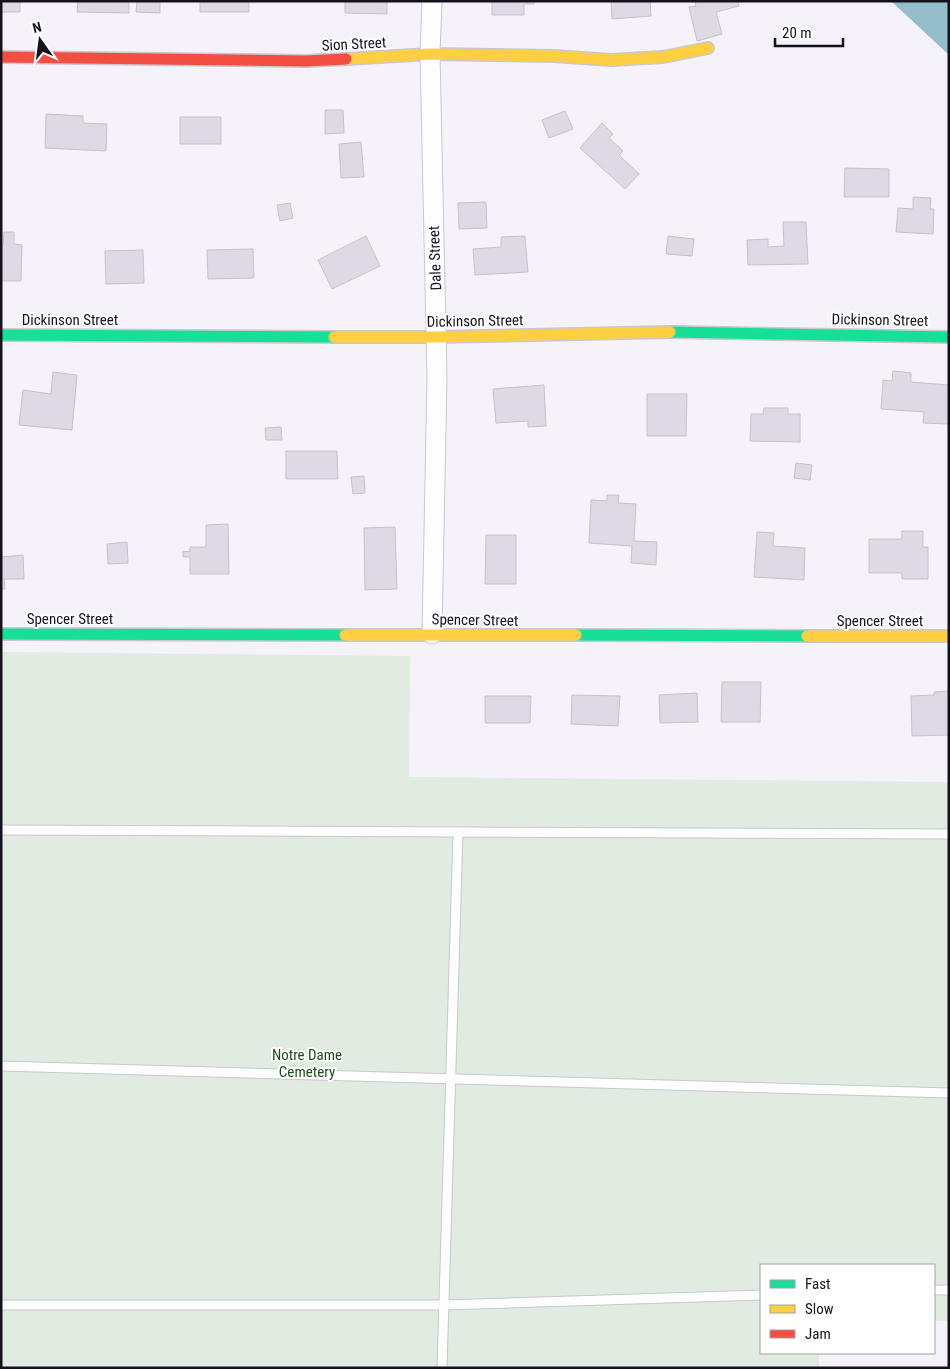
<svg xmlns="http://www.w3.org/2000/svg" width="950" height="1369" font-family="'Roboto Condensed',sans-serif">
  <rect width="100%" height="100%" fill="#f5f2fa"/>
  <path fill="#e0ebe1" d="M1,652l409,4 -1,121 540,5v539h-15v-56h-173v88h58v15h-818z"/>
  <path fill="#96beca" d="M891,1h58v54z"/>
  <path fill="#dddae4" stroke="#c5c2cb" d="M1,1h19v11h-19z
    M78,1h51v12l-52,-1z
    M137,1h23v12l-24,-1z
    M200,1h49v11h-49z
    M345,1h42v13l-42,-1z
    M492,1h42v3h-10v11h-32z
    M611,1h39l1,15 -39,3z
    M695,1h43l1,5 -23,6 6,22 -25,7 -8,-34 7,-1z
    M325,110h18l1,23 -19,1z
    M565,111l8,18 -24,9 -7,-18z
    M46,114l37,2v7l24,1 -1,27 -61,-3z
    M180,117h41v27h-41z
    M602,123l11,11 -4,4 14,13 -4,4 20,19 -14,15 -45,-41z
    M361,142l3,35 -23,1 -2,-34z
    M845,168l44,1v28h-45z
    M913,197l18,1 -1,11h4l-1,25 -37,-2 2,-24 15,1z
    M486,202l1,26 -28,1 -1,-26z
    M290,203l3,15 -13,3 -3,-16z
    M783,222h23l2,42 -60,1 -1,-25 21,-1v8l16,-1z
    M4,232h10v12l8,1 -1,36h-20v-36h2z
    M366,236l14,30 -48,23 -14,-29z
    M525,236l3,36 -53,3 -2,-26 28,-2v-10z
    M668,236l26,3 -2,17 -26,-2z
    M253,249l1,29 -46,1 -1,-29z
    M143,250l1,33 -38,1 -1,-33z
    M893,371l18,2v9l38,3v39l-26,-1 1,-11 -43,-3 2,-29 9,1z
    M53,372l24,3 -5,55 -53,-5 4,-35 28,4z
    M544,385l2,41 -18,1v-6l-32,2 -3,-34z
    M647,394h40l-1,42h-39z
    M764,408h24v6h12v28l-50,-1 1,-27h12z
    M281,427l1,13h-16l-1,-12z
    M286,451h51l1,28h-52z
    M796,463l16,2 -2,15 -16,-2z
    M364,476l1,17 -12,1 -2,-17z
    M607,495h12l-1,8 18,1 -2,37 23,1 -1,23 -25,-2 1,-17 -43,-3 2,-43 16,1z
    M228,524l1,50h-39v-17h-7v-6l7,1v-5h16v-22z
    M395,527l2,62 -32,1 -1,-62z
    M902,531h21v16h5v32h-26v-6h-33v-34h33z
    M757,532l17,1 -1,13 32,2 -1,32 -50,-3z
    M486,535h30v49h-31z
    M127,542l1,21 -20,1 -1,-20z
    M1,545l1,12 21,-2 1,24h-20l1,10h-4z
    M722,682h39l-1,40h-39z
    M949,691v44l-37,1 -1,-40 23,-1v-3z
    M697,693l1,29 -38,1 -1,-28z
    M572,695l48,1 -2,30 -47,-2z
    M485,696h46l-1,27h-45z"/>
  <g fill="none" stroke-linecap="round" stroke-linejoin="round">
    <g stroke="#cac7d0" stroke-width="11">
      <path id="lane" d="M1,830l948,4
        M1,1066l948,27
        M934,1290h15
        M1,1305h443l317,-10
        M442,1368l16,-536"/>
    </g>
    <g stroke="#cac7d0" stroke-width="21">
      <path id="street" d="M432,1l-2,53 7,323 -5,257"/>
    </g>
    <g stroke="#cac7d0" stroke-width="14">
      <path id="fast" d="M670,332l279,5
        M1,335l333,2
        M1,634l344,1
        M576,635l231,1"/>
    </g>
    <g stroke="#cac7d0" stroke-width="14">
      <path id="slow" d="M346,59l84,-5 124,2 57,4 52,-3 45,-9
        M334,337h102l234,-5
        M345,635h231
        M807,636h142"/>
    </g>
    <g stroke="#cac7d0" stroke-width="14">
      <path id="jam" d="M1,57l305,4 40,-2"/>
    </g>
    <use href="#lane" stroke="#fefdfe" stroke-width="9"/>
    <use href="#street" stroke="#fefdfe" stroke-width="19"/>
    <use href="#fast" stroke="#16e098" stroke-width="11"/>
    <use href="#slow" stroke="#ffcf43" stroke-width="11"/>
    <use href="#jam" stroke="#f24e42" stroke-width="11"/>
  </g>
  <g text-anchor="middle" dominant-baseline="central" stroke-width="4" stroke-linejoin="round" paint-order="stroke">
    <g font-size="15" fill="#16121d" stroke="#fff">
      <text transform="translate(354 44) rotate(-3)">Sion Street</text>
      <text transform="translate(435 258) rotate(-92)">Dale Street</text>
      <text x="70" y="320">Dickinson Street</text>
      <text transform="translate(880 320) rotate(1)">Dickinson Street</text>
      <text transform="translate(475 321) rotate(-1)">Dickinson Street</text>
      <text x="70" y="619">Spencer Street</text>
      <text transform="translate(475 620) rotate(1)">Spencer Street</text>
      <text x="880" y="621">Spencer Street</text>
    </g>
    <g font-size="15" fill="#1d4d1c" stroke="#fff">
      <text x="307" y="1055">Notre Dame<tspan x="307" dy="17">Cemetery</tspan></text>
    </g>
  </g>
  <rect width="950" height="1369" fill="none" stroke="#16121d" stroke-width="5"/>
  <rect x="760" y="1264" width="175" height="90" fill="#ffffff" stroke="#a2a0a5"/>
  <rect x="770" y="1280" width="25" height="8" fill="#16e098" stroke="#a2a0a5"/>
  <text x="805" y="1289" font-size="15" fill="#16121d">Fast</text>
  <rect x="770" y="1305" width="25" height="8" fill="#ffcf43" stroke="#a2a0a5"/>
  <text x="805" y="1314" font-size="15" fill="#16121d">Slow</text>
  <rect x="770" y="1330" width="25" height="8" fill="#f24e42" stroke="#a2a0a5"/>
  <text x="805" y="1339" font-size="15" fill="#16121d">Jam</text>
  <g transform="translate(40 40) rotate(346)" stroke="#ffffff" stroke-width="4" paint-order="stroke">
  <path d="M0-4L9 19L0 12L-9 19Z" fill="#16121d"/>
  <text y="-8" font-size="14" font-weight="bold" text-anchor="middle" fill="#16121d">N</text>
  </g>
  <path d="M775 38v8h68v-8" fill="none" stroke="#16121d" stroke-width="2.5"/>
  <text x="782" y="38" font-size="15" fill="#16121d" stroke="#ffffff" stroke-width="4" paint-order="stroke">20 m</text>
</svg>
